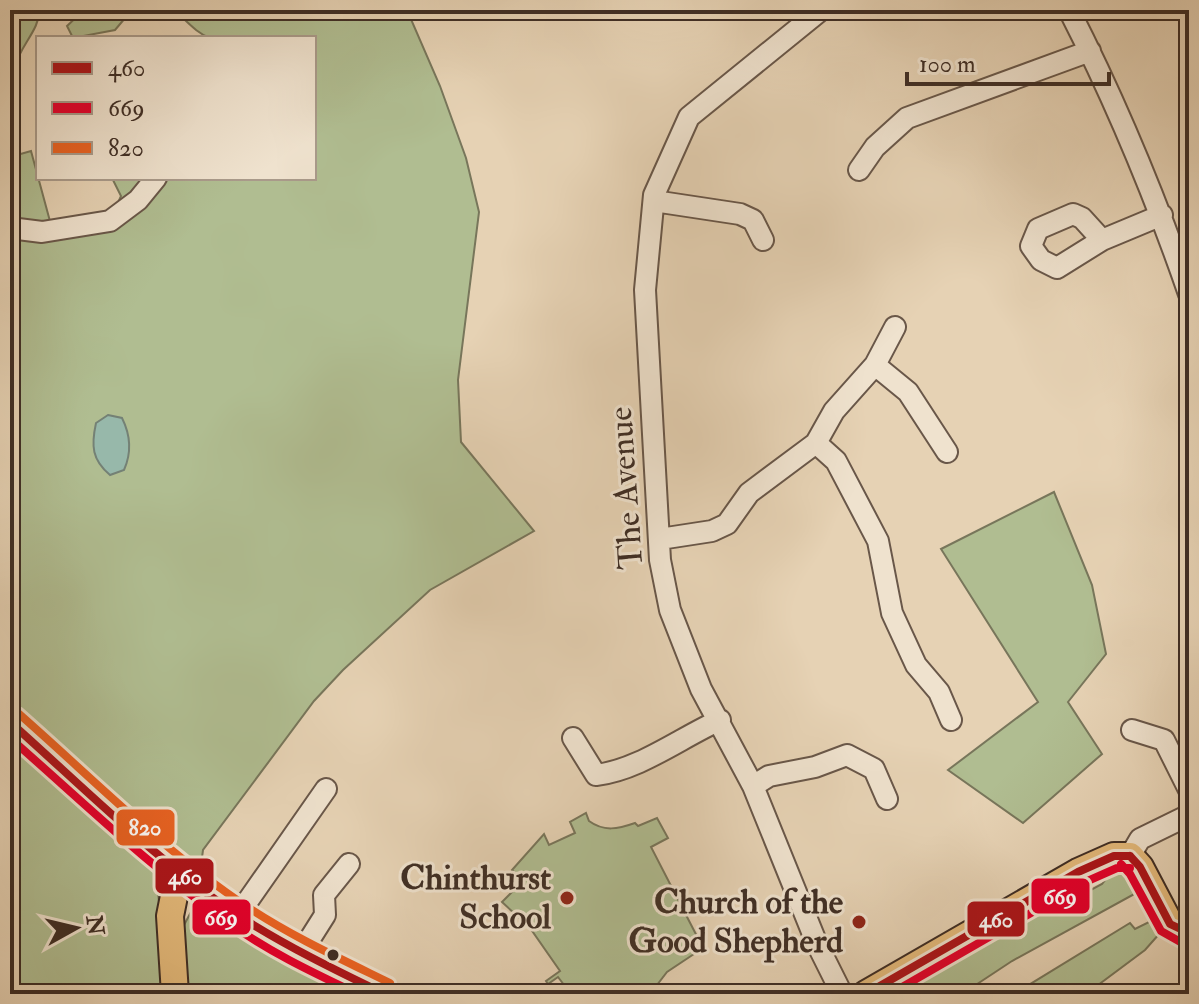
<svg xmlns="http://www.w3.org/2000/svg" width="1199" height="1004" font-family="'IM FELL Double Pica',serif">
  <rect width="100%" height="100%" fill="#e6d2b4"/>
  <filter id="stains"><feTurbulence type="fractalNoise" baseFrequency=".0025" numOctaves="4"/><feColorMatrix values="0 0 0 0 .2 0 0 0 0 .09 0 0 0 0 .02 0 0 0 .5 -.17"/></filter>
  <radialGradient id="worn" r=".72"><stop offset=".6" stop-color="#630" stop-opacity="0"/><stop offset="1" stop-color="#630" stop-opacity=".3"/></radialGradient>
  <path fill="#b0bd91" stroke="#78765b" stroke-width="2" d="M10,10h29c1,20 -19,35 -24,57h-5z
    M84,10h48l-17,20 -42,8 -6,-12z
    M174,10h233l33,76 26,72 13,54 -21,168 3,62 73,89 -104,59 -87,80 -29,31 -111,149 -2,15 4,12 -195,-167v-553l21,-6 20,74 59,-4 11,-25 -9,-18h202v-140h-104c-14,-5 -24,-18 -36,-28z
    M1054,492l38,93 14,69 -38,48 34,52 -79,69 -75,-53 90,-68 -97,-153z
    M10,734l145,131 6,55 23,5 7,-13 9,-6 10,3 154,85h-354z
    M586,813l3,8c15,11 29,8 46,2l3,3 19,-8 11,20 -17,9 52,101 -36,24 -17,22h-79l-13,-17 -10,7 -2,-3 14,-10 -30,-43 -28,-26 21,-21 -11,-11 32,-36 5,11 26,-12 -5,-11z
    M1129,873l9,19 -126,69 -50,33h-72l146,-82 21,-10 8,2 37,-20 8,-10z
    M1153,920l7,13 -15,17 -59,44h-72l116,-71 5,6z"/>
  <path fill="#97b8aa" stroke="#748175" stroke-width="2" d="M108,415l14,3c9,18 10,34 2,52l-14,5c-18,-15 -19,-29 -14,-52z"/>
  <g fill="none" stroke-linecap="round" stroke-linejoin="round">
    <g stroke="#695749" stroke-width="24">
      <path id="minor" d="M821,10l-132,107 -35,78 -9,95 15,270 10,50 31,79 52,97 64,158 25,50
        M1069,10c47,92 86,186 120,284
        M859,170l16,-23 32,-29 183,-67
        M654,201l86,13 13,6 10,20
        M10,228l32,4 68,-11 28,-21 18,-22
        M1102,240l-20,-22 -9,-4 -35,15 -7,17 10,14 16,8 45,-28 60,-25
        M875,365l33,27 39,60
        M816,443l20,18 42,80 14,72 24,52 23,27 12,28
        M660,539l52,-8 15,-7 22,-31 67,-50 18,-32 41,-46 20,-38
        M1132,730l32,10 25,50
        M573,738l23,37c43,-5 84,-37 124,-55
        M753,786l16,-10 46,-9 32,-12 27,14 13,30
        M1130,856l10,-17 49,-24
        M238,915l88,-126
        M301,953l24,-38 -1,-20 25,-31"/>
    </g>
    <g stroke="#3f2e25" stroke-width="30">
      <path id="major" d="M10,722l169,149 59,44 63,38 84,41
        M175,994l-5,-78 9,-45
        M866,994l212,-122 36,-16h16l10,11 30,57 19,9"/>
    </g>
    <use href="#minor" stroke="#efe2ce" stroke-width="20"/>
    <use href="#major" stroke="#e3b97a" stroke-width="26"/>
    <g stroke="#efe2ce" stroke-width="14">
      <path id="bus-1" d="M10,722c72,64 149,141 229,194 47,30 96,54 146,78
        M1130,856l10,11 30,57 19,9
        M866,994l212,-122 36,-16h16"/>
    </g>
    <g stroke="#efe2ce" stroke-width="14">
      <path id="bus-2" d="M10,738c72,63 141,130 219,185 40,29 85,50 129,71
        M1121,864l9,10 31,57 23,13
        M890,994l193,-111 34,-15h13"/>
    </g>
    <g stroke="#efe2ce" stroke-width="14">
      <path id="bus-3" d="M18,713c73,64 147,139 228,193 45,30 95,53 144,77"/>
    </g>
    <use href="#bus-1" stroke="#ac151a" stroke-width="8"/>
    <use href="#bus-2" stroke="#e4002b" stroke-width="8"/>
    <use href="#bus-3" stroke="#e96222" stroke-width="8"/>
  </g>
  <g fill="#8f2418" stroke="#efe2ce" stroke-width="3">
    <circle cx="567" cy="898" r="8"/>
    <circle cx="859" cy="922" r="8"/>
  </g>
  <circle fill="#3f2e25" stroke="#efe2ce" stroke-width="3" cx="333" cy="955" r="7"/>
  <g text-anchor="middle" dominant-baseline="central" stroke-width="6" stroke-linejoin="round" paint-order="stroke">
    <g font-size="34" fill="#3f2e25" stroke="#efe2ce">
      <text transform="translate(626 488) rotate(-94)">The Avenue</text>
    </g>
    <g font-size="34" font-weight="bold" fill="#3f2e25" stroke="#efe2ce" text-anchor="end">
      <text x="551" y="878">Chinthurst<tspan x="551" dy="39">School</tspan></text>
      <text x="843" y="902">Church of the<tspan x="843" dy="39">Good Shepherd</tspan></text>
    </g>
  </g>
  <g stroke="#efe2ce" stroke-width="3">
    <rect x="115" y="808" width="61" height="39" rx="8" fill="#e96222"/>
    <rect x="154" y="857" width="61" height="38" rx="8" fill="#ac151a"/>
    <rect x="1030" y="877" width="61" height="38" rx="8" fill="#e4002b"/>
    <rect x="191" y="898" width="61" height="38" rx="8" fill="#e4002b"/>
    <rect x="966" y="900" width="60" height="38" rx="8" fill="#ac151a"/>
  </g>
  <g font-size="22" text-anchor="middle" font-weight="bold" fill="#fff">
    <text x="145" y="835">820</text>
    <text x="185" y="884">460</text>
    <text x="1060" y="904">669</text>
    <text x="221" y="925">669</text>
    <text x="996" y="927">460</text>
  </g>
  <rect width="1199" height="1004" fill="none" stroke="#e6d2b4" stroke-width="40"/>
  <rect x="12" y="12" width="1175" height="980" fill="none" stroke="#3f2e25" stroke-width="4"/>
  <rect x="20" y="20" width="1159" height="964" fill="none" stroke="#3f2e25" stroke-width="2"/>
  <rect x="36" y="36" width="280" height="144" fill="#efe2ce" stroke="#a99a8a" stroke-width="2"/>
  <rect x="52" y="62" width="40" height="12" fill="#ac151a" stroke="#a99a8a" stroke-width="2"/>
  <text x="108" y="76" font-size="24" fill="#3f2e25">460</text>
  <rect x="52" y="102" width="40" height="12" fill="#e4002b" stroke="#a99a8a" stroke-width="2"/>
  <text x="108" y="116" font-size="24" fill="#3f2e25">669</text>
  <rect x="52" y="142" width="40" height="12" fill="#e96222" stroke="#a99a8a" stroke-width="2"/>
  <text x="108" y="156" font-size="24" fill="#3f2e25">820</text>
  <g transform="translate(76 928) rotate(82)" stroke="#efe2ce" stroke-width="6" paint-order="stroke">
  <path d="M0-6L14 30L0 20L-14 30Z" fill="#3f2e25"/>
  <text y="-12" font-size="22" font-weight="bold" text-anchor="middle" fill="#3f2e25">N</text>
  </g>
  <path d="M907 72v12h202v-12" fill="none" stroke="#3f2e25" stroke-width="4"/>
  <text x="919" y="72" font-size="24" fill="#3f2e25" stroke="#efe2ce" stroke-width="6" paint-order="stroke">100 m</text>
  <rect width="100%" height="100%" filter="url(#stains)"/>
  <rect width="100%" height="100%" fill="url(#worn)"/>
</svg>
